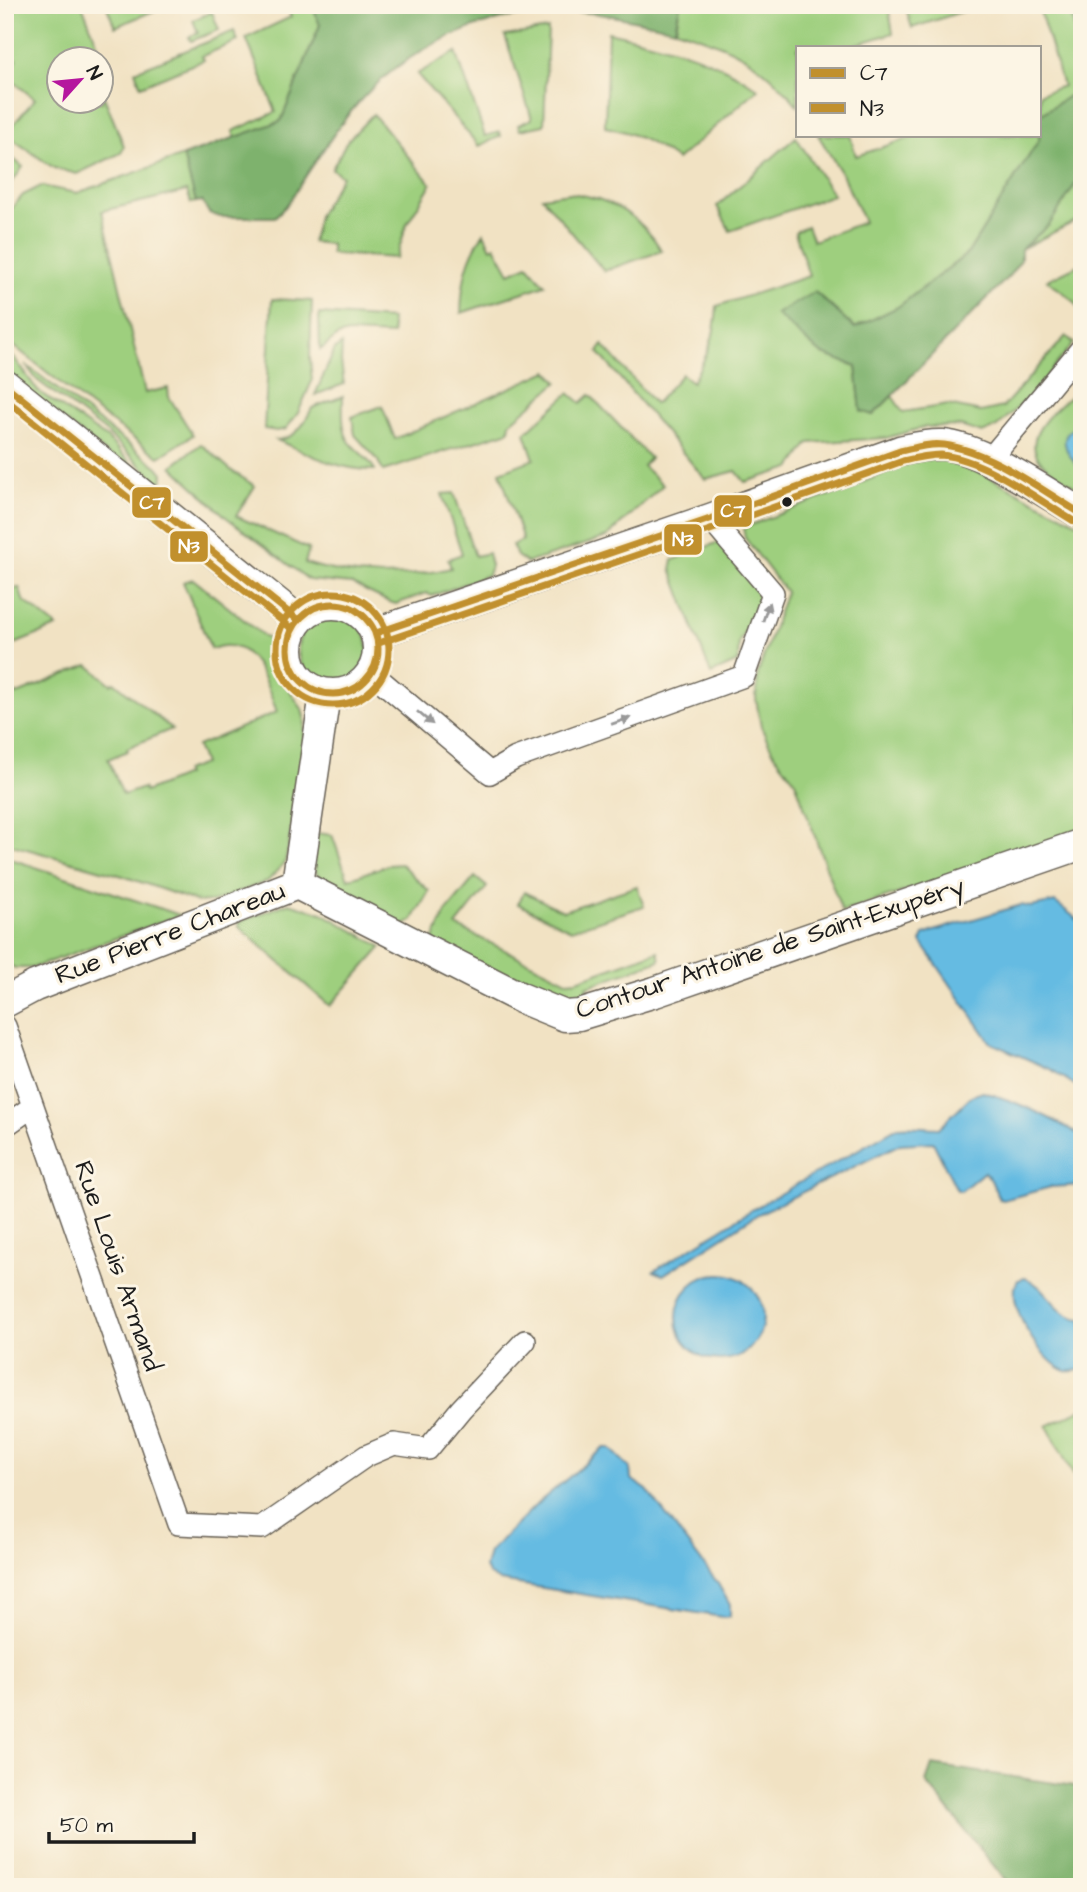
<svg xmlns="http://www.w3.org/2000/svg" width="1087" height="1892" font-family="'Architects Daughter',sans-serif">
  <rect width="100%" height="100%" fill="#fcf5e5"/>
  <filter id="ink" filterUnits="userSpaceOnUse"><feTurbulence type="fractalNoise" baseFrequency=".0143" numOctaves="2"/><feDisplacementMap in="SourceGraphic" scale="14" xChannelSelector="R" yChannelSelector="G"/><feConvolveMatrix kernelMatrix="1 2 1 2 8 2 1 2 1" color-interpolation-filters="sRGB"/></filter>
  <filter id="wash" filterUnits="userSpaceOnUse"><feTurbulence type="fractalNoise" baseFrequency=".00686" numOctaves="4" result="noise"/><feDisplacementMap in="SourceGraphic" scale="28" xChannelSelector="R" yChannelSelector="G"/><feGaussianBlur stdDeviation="1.57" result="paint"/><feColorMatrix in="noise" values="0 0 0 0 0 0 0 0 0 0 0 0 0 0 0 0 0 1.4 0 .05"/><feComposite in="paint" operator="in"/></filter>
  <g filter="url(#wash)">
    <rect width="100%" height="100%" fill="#f1e2c3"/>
    <path fill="#9ecf7e" stroke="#5d764d" stroke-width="2" d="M5,5h77l21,53 -43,2v42h42v-10l22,54 -3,7 -44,21 -23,-6 -49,-34 30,-35 -29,-23 11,-16 -12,-10z
      M106,5h62l-53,22z
      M286,5h26l8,20 -39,96 -46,18 -2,-8 43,-19 -30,-74 45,-21z
      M680,5h208l5,28 -45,14h-50v59c-37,-46 -67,-60 -122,-77z
      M905,5h77l-70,23z
      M1038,5h30c11,38 17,46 8,86l-36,24v-21l23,-8z
      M212,12l7,18 -28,11 -2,-4 9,-4 -5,-13z
      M548,29l-4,96 -24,5 -2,-5 14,-6 -27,-83z
      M234,31l4,10 -36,15 2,4 -63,26 -6,-15z
      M608,32c53,12 106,24 150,57l-81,71c-23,-16 -43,-28 -72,-33z
      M456,52l29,84 15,-4 1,4 -22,10 -62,-72z
      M373,114l58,70 -24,40 -11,34 -65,-4v-10l-19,-2 6,-26 24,-40 -10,-7 15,-28z
      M818,135h32l6,21 63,-21h120v5l-71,113 -70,54 -43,21 -40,-36 5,61 36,13 5,45 12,4 19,-19 11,16 45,-7 33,7 22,-5 63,-71 8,7 -45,54 -32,30 -15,6 -22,-7 -35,1 -39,11 -77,5 -18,25 -46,14 -9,-11 -31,8 -107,-127 5,-7 52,59 27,-30 10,8c16,-28 23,-43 25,-76l92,-30 -14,-44 12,-6 6,15 51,-19 -22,-48z
      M796,137l37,58 -103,36 -13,-25z
      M5,152l18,15 -18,25z
      M183,156l13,46 -5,1 -4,-12 -85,20 43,182 23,-5 1,9 24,38 -34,22 -68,-50 -86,-68v-123l18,-21 18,-9 36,7z
      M1080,177l2,41 -61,31 28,-24z
      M569,193c40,4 72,23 93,58l-58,20 -62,-74z
      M484,233l7,15 4,-2 15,27 18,-8 17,20 -84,28c1,-30 5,-55 23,-80z
      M1082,263v51l-7,-12 -28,-22z
      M272,299l40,2 -2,56 2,24 -14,32 -12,16 -9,2 -13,-2z
      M319,314l72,5 2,16 -45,-2 -10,3 -18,14z
      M342,344l-1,18 3,22 -29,11 20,-46z
      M5,352l10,7 23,32 70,48 54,57 -157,-121z
      M25,364l133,103 5,6 -1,13 -56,-54 -69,-52z
      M548,371l10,11 -48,41 -1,8 -126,40 -6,-12 -22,-24 -3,-18 30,-11 13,33z
      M1082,387v38l-5,39 5,4v22c-45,-26 -70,-41 -21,-86 7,-6 14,-10 21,-17z
      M569,393l12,10 9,-8 60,63 -7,8 20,19 -56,52 -80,26 -10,-7 -5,-11 11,-5 -23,-68 34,-13 -9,-26z
      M343,396c0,14 -2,33 6,45 8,11 19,16 26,29 -36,1 -66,-16 -98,-30 20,-2 27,-16 35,-32z
      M201,444l31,27 23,15 -19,30 73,33 -4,14c47,15 99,17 146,5l-3,-9 14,-5 -20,-60 12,-1 21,63 13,-3 3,13 -3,9 -56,21 -6,-3 -30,11 -7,-2 -37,-18 -43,-4 -83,-63 -54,-51z
      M940,455l28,11 114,59v308l-240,79 -47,-131 -21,-27 -13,-27 -5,-28 2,-26 28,-81 -41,-54 -2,-10 135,-52 42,-19z
      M719,542l43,46v10l-23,44 -1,20 -27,12 -40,-105 2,-9z
      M193,579l76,61 9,33 24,36 3,12 -1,21 -16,107 -3,13 -17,19 -55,21h-15l-75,-26 -118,-33v-148l8,-3 2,3 73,-30 23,19 3,-2 58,47 -45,19 1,3 -20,8 15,36 20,-7 2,4 41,-17 -2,-4 20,-7 -7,-18 80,-34c-9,-22 -20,-66 -49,-66 -5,-1 -12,2 -17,3l-28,-67z
      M19,587l4,13 34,27 -52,21v-55z
      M298 649a35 35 0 1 1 70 0a35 35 0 1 1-70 0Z
      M316,833l16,2 16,44 40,-14 13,-1 28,27 -17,30 -11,6 -76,-41 -9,-14 -3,-17z
      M5,857l175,58 -148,53h-17l-10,-5z
      M475,877l12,10 -31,39 111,55 10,-1 81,-29 2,9 -74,27 5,14 -20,5 -139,-63 14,-31z
      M637,886l7,20 -73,24 -53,-26 6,-12 39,19z
      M289,903l33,10 60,34 -52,59 -91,-79 -1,-5z
      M1082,1409v82l-35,-65z"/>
    <path fill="#7eb26d" stroke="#4d6744" stroke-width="2" d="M312,5h368l-5,24c-34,-7 -70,-17 -105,-17 -81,-2 -165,34 -217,97 -25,30 -45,65 -67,97l-11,11h-55l-11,-4 -7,-12 -6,1 -13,-46 98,-35 39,-96z
      M1068,5h14v47l-14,-46z
      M1082,65v109l-33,51 -28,24v11l-12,16 -136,139 -12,-4 -5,-45 -36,-13 -44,-39 39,-22 40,36 43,-21 70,-54 71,-113 1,-25 36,-24z
      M932,1765l150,22v100h-71l-85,-105z"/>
    <path fill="#65bbe2" stroke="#406c7f" stroke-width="2" d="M1082,425v43c-17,-13 -28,-35 0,-43z
      M1055,902l27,21v167l-30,-20 -61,-27 -70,-101 3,-7 13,-5 84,-25 10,2z
      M983,1092c35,9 68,26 99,44v49l-31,2 -48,13 -4,-1 -8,-19 -7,-8 -23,19 -4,-1 -24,-48 -33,2 -142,70 -95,61 -9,-4 99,-62 145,-82c14,-2 26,1 41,1l32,-32z
      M677 1317a43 43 0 1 1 86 0a43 43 0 1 1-86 0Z
      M1025,1278c23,8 30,39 57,41v50c-5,1 -12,3 -16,2 -24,-8 -63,-68 -48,-91z
      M604,1448h6l20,20 1,11 16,11 70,92 13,23v11l-8,1 -222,-36 -12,-7 -3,-6 4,-16 49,-49z"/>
  </g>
  <g filter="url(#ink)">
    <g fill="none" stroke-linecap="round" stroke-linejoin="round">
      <g stroke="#676156" stroke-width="24">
        <path id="street" d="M989,460l93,-112
          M373,674l117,99 26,-15 228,-82 29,-83 -57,-67
          M5,1026l174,498 83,4 104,-72 28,-12 34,5 33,-40 64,-68
          M5,1126l27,-19"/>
      </g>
      <g stroke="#676156" stroke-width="33">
        <path id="secondary" d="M5,385l293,235
          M288 649a45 45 0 1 1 90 0a45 45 0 1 1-90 0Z
          M376,633l334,-114 190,-68c14,-3 28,-7 43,-6 39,3 102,48 139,69
          M297,884l224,114 44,18 14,-1 76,-23 427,-148
          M297,884l28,-190
          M5,1002l30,-16 262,-102"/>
      </g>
      <use href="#street" stroke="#fff" stroke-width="21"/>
      <use href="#secondary" stroke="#fff" stroke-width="30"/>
      <g stroke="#fcf5e5" stroke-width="12">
        <path id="bus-1" d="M5,385l293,235
          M288 649a45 45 0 1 1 90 0a45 45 0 1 1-90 0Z
          M376,633l334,-114 190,-68c14,-3 29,-8 44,-6 47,6 97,45 138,69"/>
      </g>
      <g stroke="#fcf5e5" stroke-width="12">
        <path id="bus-2" d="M5,399l286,229
          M277 649a56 56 0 1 1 112 0a56 56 0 1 1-112 0Z
          M379,643l334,-114 190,-68c12,-3 25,-6 38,-6 45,4 97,45 136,68"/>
      </g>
      <use href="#bus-1" stroke="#c1902d" stroke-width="7"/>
      <use href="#bus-2" stroke="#c1902d" stroke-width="7"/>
    </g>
    <defs><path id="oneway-solid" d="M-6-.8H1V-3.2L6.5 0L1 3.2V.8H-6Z" transform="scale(1.75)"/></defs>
    <g fill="#999">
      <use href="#oneway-solid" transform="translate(766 612) rotate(-71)"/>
      <use href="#oneway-solid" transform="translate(425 718) rotate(40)"/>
      <use href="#oneway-solid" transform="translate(621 721) rotate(-19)"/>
    </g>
  </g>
  <circle fill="#1c1c1c" stroke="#fcf5e5" stroke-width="2.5" cx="787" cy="502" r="6"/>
  <g text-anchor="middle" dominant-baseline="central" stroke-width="6" stroke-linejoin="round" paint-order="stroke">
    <g font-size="26" fill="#1c1c1c" stroke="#fcf5e5">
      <text transform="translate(170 933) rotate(-21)">Rue Pierre Chareau</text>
      <text transform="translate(770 948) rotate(-18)">Contour Antoine de Saint-Exupéry</text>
      <text transform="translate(118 1266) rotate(71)">Rue Louis Armand</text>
    </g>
  </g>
  <g stroke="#fcf5e5" stroke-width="2.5">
    <rect x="131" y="486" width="41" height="33" rx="7" fill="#c1902d"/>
    <rect x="713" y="494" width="40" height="34" rx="7" fill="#c1902d"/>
    <rect x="663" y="523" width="40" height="33" rx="7" fill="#c1902d"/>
    <rect x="169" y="530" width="40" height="33" rx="7" fill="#c1902d"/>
  </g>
  <g font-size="19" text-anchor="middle" font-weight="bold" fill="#fff">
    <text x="152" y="509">C7</text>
    <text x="733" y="517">C7</text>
    <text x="683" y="546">N3</text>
    <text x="189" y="553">N3</text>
  </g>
  <rect width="1087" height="1892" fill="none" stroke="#fcf5e5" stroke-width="28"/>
  <rect x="796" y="46" width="245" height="91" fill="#fcf5e5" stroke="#a29e95" stroke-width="2"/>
  <rect x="810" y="68" width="35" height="10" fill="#c1902d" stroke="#a29e95" stroke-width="2"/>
  <text x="860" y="80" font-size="21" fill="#1c1c1c">C7</text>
  <rect x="810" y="103" width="35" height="10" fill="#c1902d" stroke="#a29e95" stroke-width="2"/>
  <text x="860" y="116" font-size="21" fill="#1c1c1c">N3</text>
  <g transform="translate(80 80) rotate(63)"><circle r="33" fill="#fcf5e5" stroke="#a29e95" stroke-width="2"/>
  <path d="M0-5L12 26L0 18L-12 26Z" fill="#b5179e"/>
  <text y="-10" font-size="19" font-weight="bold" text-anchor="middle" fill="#1c1c1c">N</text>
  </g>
  <path d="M49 1832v10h145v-10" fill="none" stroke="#1c1c1c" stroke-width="3.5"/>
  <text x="60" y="1832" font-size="21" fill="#1c1c1c" stroke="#fcf5e5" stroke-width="5" paint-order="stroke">50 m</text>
</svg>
